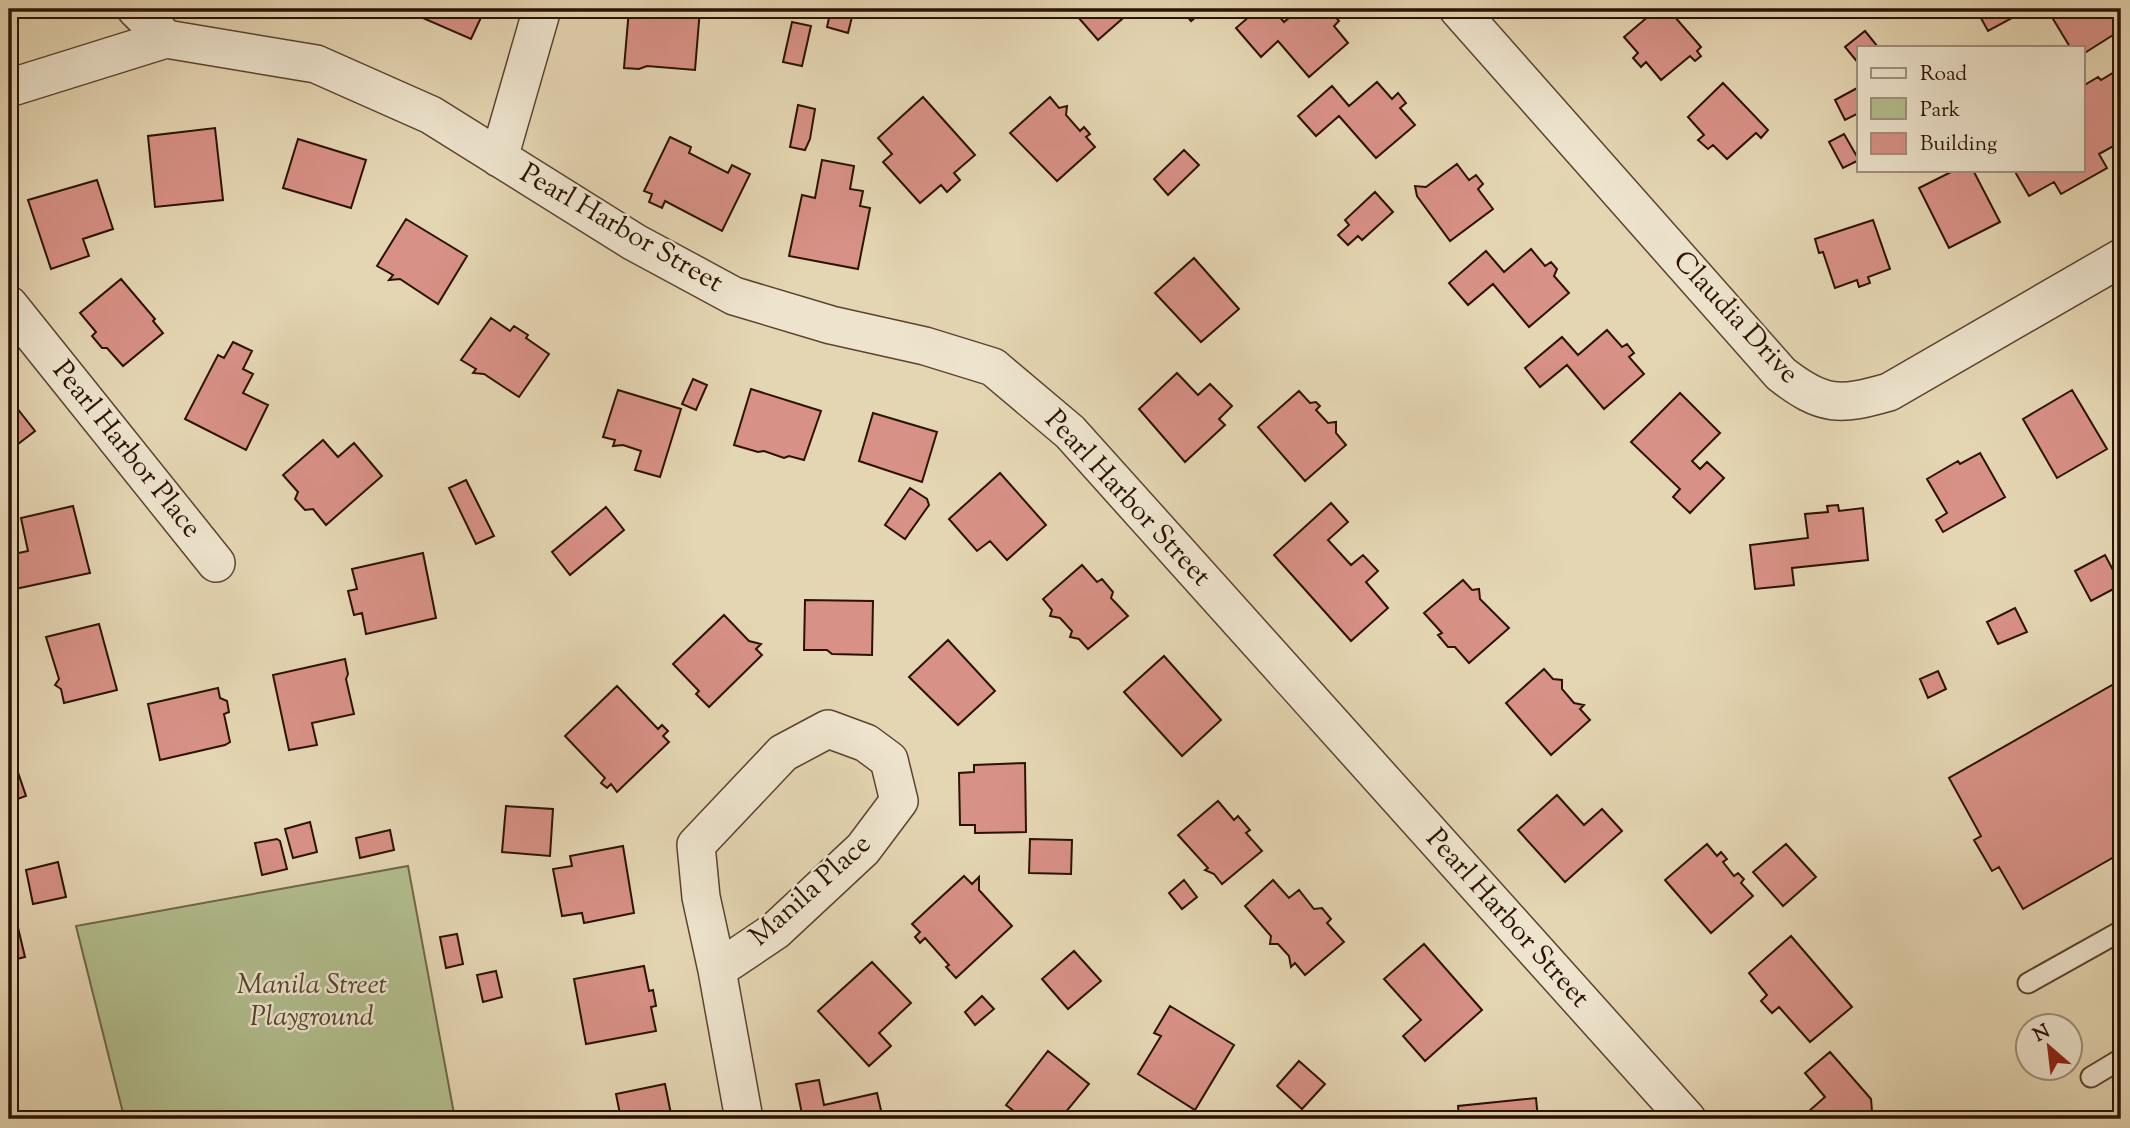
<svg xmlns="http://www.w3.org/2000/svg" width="2130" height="1128" font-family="'Sorts Mill Goudy',serif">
  <rect width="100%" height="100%" fill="#e5d6b3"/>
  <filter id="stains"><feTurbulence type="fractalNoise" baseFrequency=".00286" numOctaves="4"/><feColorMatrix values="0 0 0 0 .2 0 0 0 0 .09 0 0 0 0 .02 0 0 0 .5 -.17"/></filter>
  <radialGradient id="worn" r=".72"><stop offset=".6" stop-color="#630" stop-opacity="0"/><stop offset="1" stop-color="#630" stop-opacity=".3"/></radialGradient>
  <path fill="#b2be8e" stroke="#6e6848" stroke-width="2" d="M408,866l47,253h-356l24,-6 -47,-187z"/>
  <path fill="#d89186" stroke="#2b1202" stroke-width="2" d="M410,9h75l-14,30 -62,-27z
    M629,9h71l-5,61 -48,-4 -8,3 -15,-1z
    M831,9h23l-6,24 -21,-6z
    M1071,9h57l2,3 -32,28z
    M1181,9h25l-15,12z
    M1258,9h15l11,13 16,-13h19l8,8 5,-4 7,8 -5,5 14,17 -39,34 -31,-36 -17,16 -25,-29z
    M1657,9h11l33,38 -4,4 4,5 -6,5 -5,-5 -29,24 -15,-18 -5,5 -8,-9 5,-5 -14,-16z
    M1976,9h47l2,2 -37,20z
    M2047,9h65l-3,2 12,19 -38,24v-7h-13z
    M792,22l19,4 -9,40 -19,-4z
    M1865,31l13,16h-19v17l-14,-17z
    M2121,68v74l-22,12 8,14 -46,26 -7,-12 -25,14 -15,-26h69v-84l15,-9 3,3z
    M1377,82l15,17 6,-6 8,10 -6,5 15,17 -39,33 -37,-42 -23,20 -18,-20 34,-30 17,20z
    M1723,83l45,47 -7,8 -5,-5 -29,26 -14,-14 -5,4 -10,-9 6,-5 -16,-18z
    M1859,87v26l-14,7 -10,-20z
    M923,97l52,58 -21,18 6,7 -13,12 -6,-7 -21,18 -37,-41 9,-8 -14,-16z
    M1050,97l9,11 8,-2 -1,9 14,16 4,-4 6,7 -4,3 9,10 -38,34 -47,-48z
    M798,105l17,4 -5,30 -5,11 -15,-3z
    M215,128l8,72 -68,7 -7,-71z
    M1844,134l15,26 -16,8 -14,-26z
    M670,137l21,10 -2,6 39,20 4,-8 18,9 -28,57 -57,-30 -3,7 -13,-6 3,-8 -8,-3z
    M298,139l68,21 -15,48 -68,-20z
    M1184,150l15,15 -31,30 -14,-16z
    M822,160l32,6 -4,23 13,2 -3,15 10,2 -12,61 -69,-13 13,-61 13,3z
    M1457,164l12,16 7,-5 7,9 -5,5 15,20 -43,32 -33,-45 -2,-10 11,1z
    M1955,170h18l27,52 -51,26 -30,-60z
    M97,180l16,49 -30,10 6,17 -38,13 -23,-69z
    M1375,192l18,20 -31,28 -4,-4 -10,9 -10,-10 11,-10 -4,-5z
    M406,219l61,37 -29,48 -38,-25 -11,1 4,-5 -16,-9z
    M1873,220l17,49 -22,8 2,6 -11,4 -2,-7 -22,8 -12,-36 -4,1 -4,-14z
    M1531,249l14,17 6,-4 6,7 -3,7 15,17 -40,34 -36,-43 -25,21 -19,-22 37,-32 18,21z
    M1194,258l45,51 -38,33 -46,-49z
    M121,279l34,40 -2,2 10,12 -40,33 -16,-18h-5l-10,-12 4,-4 -16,-19z
    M491,318l19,13 4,-5 14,9 -2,3 23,16 -30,43 -35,-23 -11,-1 3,-4 -15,-9z
    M1607,330l15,17 5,-3 7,9 -5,4 15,17 -40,35 -37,-44 -27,22 -15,-19 37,-31 16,18z
    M233,342l19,9 -9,18 10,5 -10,19 25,12 -22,45 -61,-31 33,-64 6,3z
    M1177,373l21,22 12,-11 22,22 -13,13 6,6 -40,37 -46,-53z
    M693,379l14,6 -11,25 -14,-6z
    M751,389l70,22 -17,49 -15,-4 -5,2 -20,-7 -6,1 -24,-7z
    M618,390l63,19 -21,68 -25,-7 6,-19 -18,-6 -10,1 2,-6 -12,-3z
    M2072,390l35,59 -50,29 -34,-59z
    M1299,391l11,12 6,-1 4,4 -4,4 12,13 8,-1v11l10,12 -41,36 -47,-54z
    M1680,393l40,40 -28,28 8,8 7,-7 17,16 -34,35 -17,-16 7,-8 -49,-47z
    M9,398l26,33 -26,20z
    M873,413l64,19 -15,50 -63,-21z
    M323,440l15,17 16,-14 28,33 -56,49 -13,-16 -8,1 -10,-11 3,-7 -15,-17z
    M1980,453l25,44 -62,35 -7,-12 11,-7 -20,-34 31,-18 2,3z
    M1000,473l46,52 -39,35 -17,-19 -13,10 -28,-32z
    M466,480l28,56 -18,8 -27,-56z
    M910,488l17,11 2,6 -24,34 -20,-14z
    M1331,503l17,19 -20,18 23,25 12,-10 15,16 -12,11 22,26 -37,33 -77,-86z
    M1838,505l1,6 24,-3 5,52 -76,8 2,17 -39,4 -5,-44 58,-7 -3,-24 23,-2 -1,-6z
    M73,506l17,67 -75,16 -6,-34 19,-4 -7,-33z
    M606,507l18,23 -54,45 -18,-23z
    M423,553l13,65 -70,16 -4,-21 -8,2 -6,-24 9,-2 -5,-20z
    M2105,555l16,30 -30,16 -16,-30z
    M1082,565l15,17 5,-3 11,13 -2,6 17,18 -40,33 -9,-10 -9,-2 2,-6 -12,-13 -10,-2 2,-6 -9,-11z
    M1463,580l9,10 7,-1 1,10 29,29 -40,35 -14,-16h-7l-10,-12 4,-2 -18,-20z
    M805,600l68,1 -1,54 -40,-1 -5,-4h-23z
    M2015,608l12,24 -29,12 -11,-22z
    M724,615l25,26 12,3 -5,5 6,6 -53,52 -13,-13 3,-3 -26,-27z
    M99,624l18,66 -53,13 -3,-14 -6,-4 4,-6 -13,-42z
    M948,640l47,51 -37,34 -49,-48z
    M1164,656l57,64 -39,36 -58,-64z
    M345,659l3,15 -2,5 8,35 -42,9 5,22 -28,5 -16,-75z
    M1544,669l9,10 9,1v9l12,14 10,2 -4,4 10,11 -39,35 -45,-52z
    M1938,671l8,18 -18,9 -8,-19z
    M2121,680v173l-98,56 -24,-42 -7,4 -18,-31 7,-4 -32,-58z
    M617,686l41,43 4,-4 6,6 -5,5 6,6 -52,50 -6,-8 -4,4 -6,-5 4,-5 -40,-42z
    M218,688l2,10 7,3 2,11 -5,2 6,28 -5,3 -65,15 -12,-56z
    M11,752l15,44 -14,5 -3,-7v-41z
    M1025,763l1,69 -51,1v-8h-15l-1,-52 15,-1v-7z
    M1557,795l27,30 18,-16 20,22 -57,51 -47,-52z
    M1218,801l16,19 4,-4 12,14 -4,3 16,18 -40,33 -8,-10 -9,-4 3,-2 -30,-33z
    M506,806l47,3 -3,47 -48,-4z
    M310,822l7,30 -24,6 -8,-29z
    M390,830l4,20 -34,8 -4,-20z
    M277,839l3,2 7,28 -25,6 -7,-32z
    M1030,839l42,1 -1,34 -42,-1z
    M1707,844l10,12 4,-4 6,7 -4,3 11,14 4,-3 6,6 -3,4 12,13 -42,37 -46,-53z
    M1786,844l30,33 -33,29 -30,-34z
    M623,846l11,67 -50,10 -2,-10 -20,3 -9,-47 19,-3 -2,-10z
    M58,862l8,35 -33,7 -7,-34z
    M964,876l8,8 7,-7v13l33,36 -56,52 -10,-11 3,-2 -24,-27 -5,5 -5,-6 5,-5 -8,-8z
    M1184,880l13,17 -15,12 -13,-16z
    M1273,880l16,18 10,-8 15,19 8,-1 9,11 -4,4 17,19 -39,33 -10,-12 -4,4 -2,-11 -11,-12h-8l1,-8 -26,-30z
    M9,890l16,67 -16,4z
    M457,934l6,30 -17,4 -6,-31z
    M1791,936l61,71 -42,35 -31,-35 -7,6 -11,-12 6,-6 -18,-22z
    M1424,944l58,66 -57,51 -22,-25 18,-16 -37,-41z
    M1074,951l27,30 -33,28 -26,-30z
    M872,962l39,41 -32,30 12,13 -22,20 -51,-55z
    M644,966l5,25 4,-1 3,16 -5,1 5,24 -70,13 -12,-65z
    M496,971l6,26 -19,5 -6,-27z
    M982,996l12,13 -19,16 -10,-13z
    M1170,1006l64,39 -39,65 -57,-36 23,-38 -7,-3z
    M1048,1051l41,33 -29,35h-36l-18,-14z
    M1830,1052l41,47 1,12 7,8h-79l25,-22 -20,-24z
    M1299,1061l26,23 -23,25 -25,-23z
    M819,1080l5,25 53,-12 6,26h-80l-7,-35z
    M665,1084l7,35h-51l-5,-25z
    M1536,1098l2,21h-79l-1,-13z
    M1377,1112l20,1 -1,6h-20z"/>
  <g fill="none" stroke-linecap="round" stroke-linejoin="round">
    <g stroke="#5a432e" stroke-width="23">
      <path id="lane" d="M2028,983l93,-52
        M2091,1077l30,-18"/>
    </g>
    <g stroke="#5a432e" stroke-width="40">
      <path id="street" d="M136,9l30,30 150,25 115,51 203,127 100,54 97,29 94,21 68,21 77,65 617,687
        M1458,9l323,365c42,33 59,32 108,18l232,-134
        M9,88l157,-49
        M499,158l43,-149
        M9,305l207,258
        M717,970l58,-39 88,-82 36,-48 -10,-41 -23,-17 -38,-14 -45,24 -87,92 5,52 16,73 27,149"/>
    </g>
    <use href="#lane" stroke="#eee4ce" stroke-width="19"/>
    <use href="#street" stroke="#eee4ce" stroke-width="37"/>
  </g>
  <g text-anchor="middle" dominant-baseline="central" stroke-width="5" stroke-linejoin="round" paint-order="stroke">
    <g font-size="28" fill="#2b1202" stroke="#eee4ce">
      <text transform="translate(621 229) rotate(30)">Pearl Harbor Street</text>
      <text transform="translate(1735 318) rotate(47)">Claudia Drive</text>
      <text transform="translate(126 450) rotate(51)">Pearl Harbor Place</text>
      <text transform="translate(1127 499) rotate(47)">Pearl Harbor Street</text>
      <text transform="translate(811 891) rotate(-42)">Manila Place</text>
      <text transform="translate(1507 919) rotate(48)">Pearl Harbor Street</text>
    </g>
    <g font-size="28" font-style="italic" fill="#54462c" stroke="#eee4ce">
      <text x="312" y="986">Manila Street<tspan x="312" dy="32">Playground</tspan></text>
    </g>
  </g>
  <rect width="2130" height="1128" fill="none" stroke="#e5d6b3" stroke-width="35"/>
  <rect x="10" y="10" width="2109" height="1107" fill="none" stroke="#2b1202" stroke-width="3.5"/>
  <rect x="18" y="18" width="2095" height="1093" fill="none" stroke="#2b1202" stroke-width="2"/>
  <rect x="1857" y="46" width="228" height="126" fill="#eee4ce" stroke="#a0907c" stroke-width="2"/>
  <rect x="1871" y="68" width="35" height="10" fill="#eee4ce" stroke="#a0907c" stroke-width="2"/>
  <text x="1920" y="80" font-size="21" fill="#2b1202">Road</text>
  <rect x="1871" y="98" width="35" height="21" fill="#b2be8e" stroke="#a0907c" stroke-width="2"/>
  <text x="1920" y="116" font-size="21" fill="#2b1202">Park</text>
  <rect x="1871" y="133" width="35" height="21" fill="#d89186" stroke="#a0907c" stroke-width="2"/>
  <text x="1920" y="150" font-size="21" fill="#2b1202">Building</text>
  <g transform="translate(2049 1047) rotate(332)"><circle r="33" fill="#eee4ce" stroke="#a0907c" stroke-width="2"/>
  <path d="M0-5L12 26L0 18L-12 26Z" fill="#8f2418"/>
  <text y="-10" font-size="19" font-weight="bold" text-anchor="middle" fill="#2b1202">N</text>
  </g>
  <rect width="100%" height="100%" filter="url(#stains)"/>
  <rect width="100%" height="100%" fill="url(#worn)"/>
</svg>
